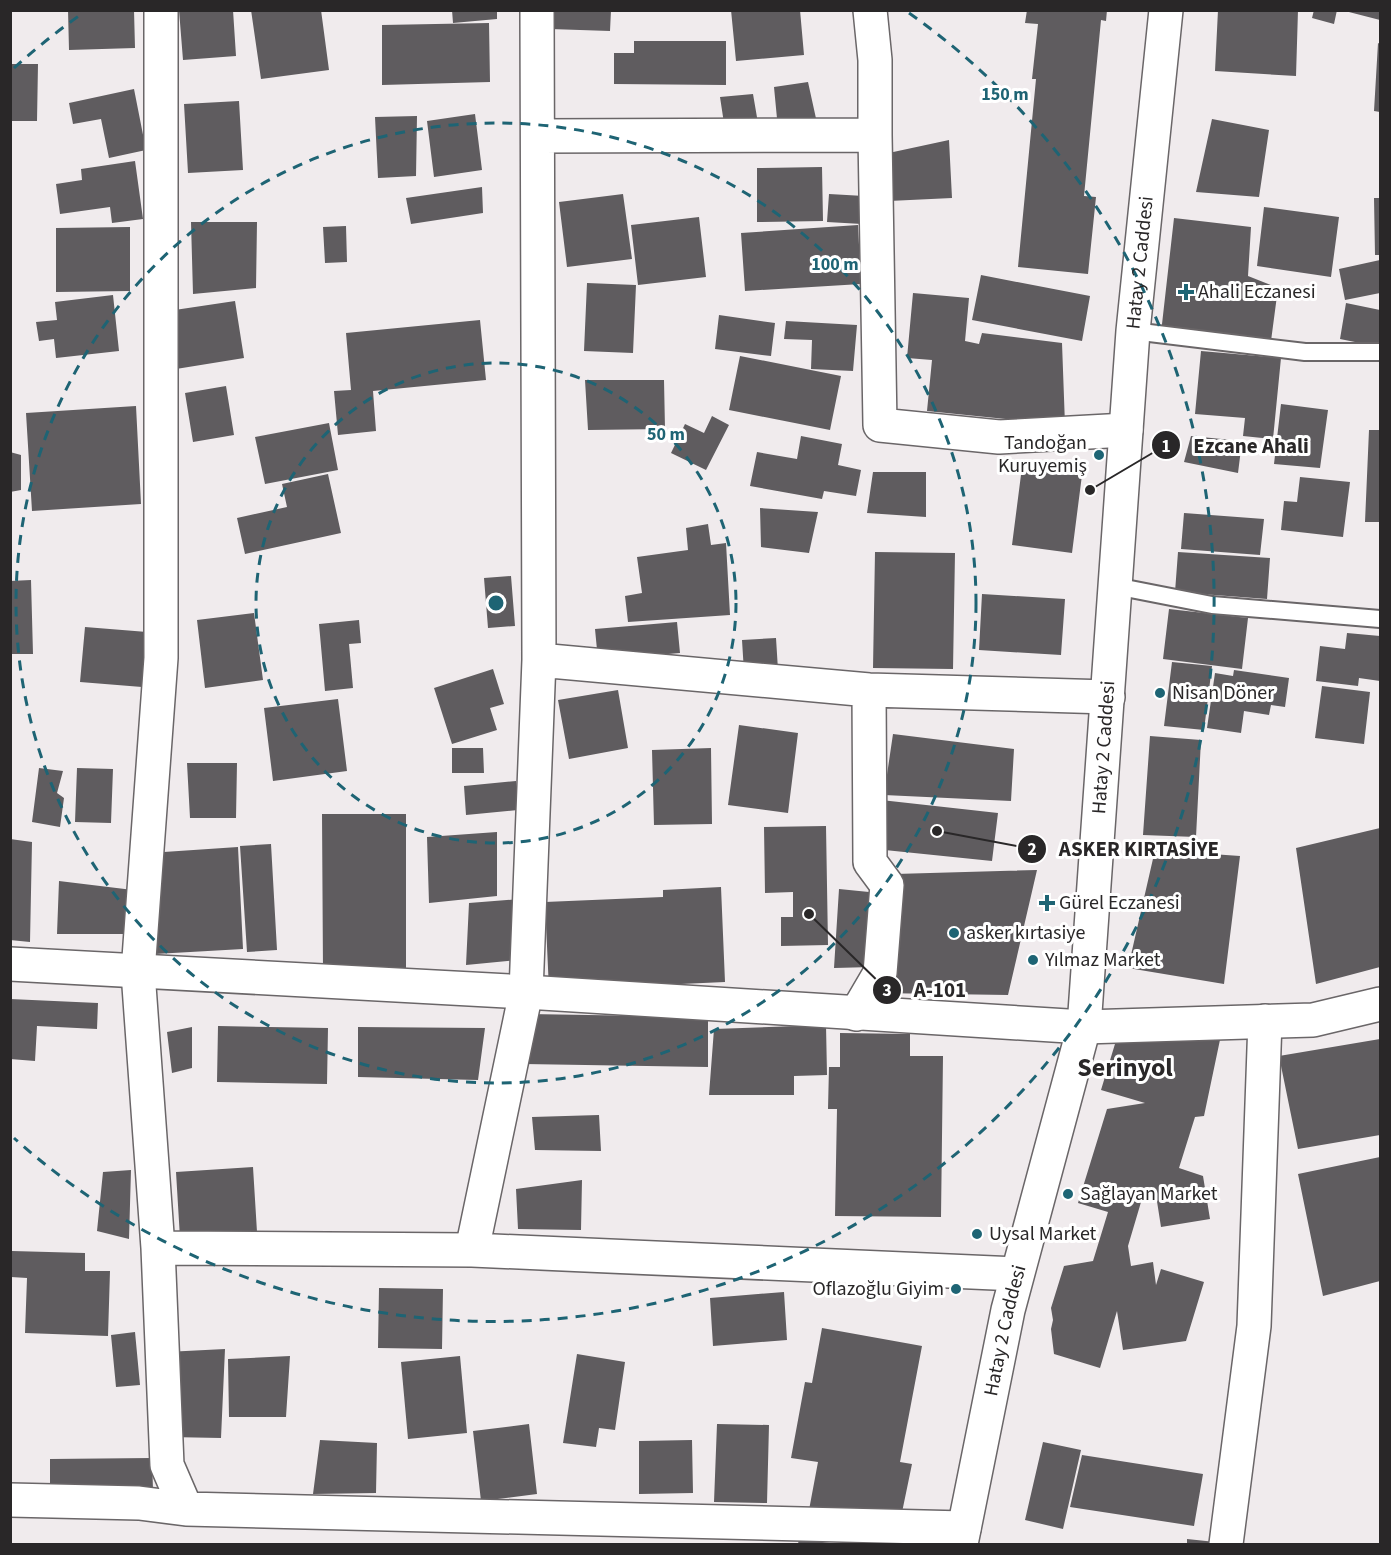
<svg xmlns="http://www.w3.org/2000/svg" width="1391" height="1555" font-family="'Source Sans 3',sans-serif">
  <rect width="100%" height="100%" fill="#f0ebed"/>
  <path fill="#5f5c5f" d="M68,10h66l1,38 -66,2z
    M179,10h54l3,46 -53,4z
    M251,10h70l8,60 -68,9z
    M452,10h45v9l-44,4z
    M550,10h61l-1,21 -60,-2z
    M731,10h69l4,45 -68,6z
    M1027,10h80l-1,11 -5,-1 -17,176 12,1 -8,77 -70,-7 18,-188h-4l6,-55 -13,-1z
    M1218,10h80l-2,66 -81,-5z
    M1314,10h23l-3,14 -22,-6z
    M1345,10h35v10l-35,-9z
    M489,23l1,59 -108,3v-60z
    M634,41h92v44l-112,-1v-31h20z
    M1378,43l2,1v68l-6,-1z
    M10,64h28l-1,57h-27z
    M808,82l9,41 -39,6 -4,-42z
    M134,89l12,61 -37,8 -8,-39 -28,5 -4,-21z
    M753,94l6,35 -34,1 -5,-33z
    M239,101l4,69 -55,3 -4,-69z
    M475,114l7,56 -48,7 -7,-56z
    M417,116l-1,60 -38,2 -3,-61z
    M1212,119l57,11 -10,67 -63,-5z
    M949,140l3,58 -63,3 -5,-47z
    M135,161l8,58 -31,4 -2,-16 -50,7 -4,-30 26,-4 -1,-11z
    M822,167l1,54 -66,1v-54z
    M482,187l1,26 -72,11 -5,-26z
    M623,194l9,65 -65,8 -8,-65z
    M829,194l35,2 -2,28 -35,-2z
    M1374,198h6v57h-5z
    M1264,207l75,10 -8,60 -74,-11z
    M699,217l7,60 -68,8 -7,-60z
    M1174,218l77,9 -3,49 30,12 -7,53 -110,-8z
    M191,222h66l-1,66 -63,6z
    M858,225l3,59 -116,7 -4,-58z
    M346,226l1,36 -22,1 -2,-36z
    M130,227v64l-74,1v-64z
    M1380,260v33l-35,7 -6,-31z
    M981,275l109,21 -8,45 -110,-21z
    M587,283l49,2 -3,68 -49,-2z
    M913,293l56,5 -4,43 14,3 3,-11 80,10 3,82 -138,-14 5,-51 -25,-2z
    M113,295l6,56 -63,7 -2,-19 -15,2 -3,-19 21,-2 -2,-18z
    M235,301l9,57 -68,11 -8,-58z
    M1346,303l34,7v37l-40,-8z
    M719,315l56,8 -4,33 -56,-7z
    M480,320l6,60 -113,11 3,40 -38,4 -4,-44 17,-1 -5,-57z
    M786,321l71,4 -4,46 -42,-2 1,-29 -28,-1z
    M1201,351l80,7 -8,81 -30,-3 2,-18 -50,-4z
    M740,356l101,20 -11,54 -101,-20z
    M585,380h79l1,49 -77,1z
    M226,386l8,49 -41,7 -8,-49z
    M1281,404l47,6 -8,58 -46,-4z
    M136,406l5,98 -109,7 -6,-98z
    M712,416l17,9 -23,45 -35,-17 14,-29 19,9z
    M329,423l9,47 -73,14 -10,-47z
    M1369,430h11v92h-15z
    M801,436l41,8 -4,21 23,5 -5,26 -32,-5 -2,8 -72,-13 7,-34 40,7z
    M1191,436l51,5 -4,32 -54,-11z
    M10,452l11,3v35l-11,2z
    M1022,467l60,8 -10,78 -60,-8z
    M873,472h53v45l-59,-4z
    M328,474l13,59 -96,21 -8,-36 50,-11 -5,-23z
    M1300,477l50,5 -7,55 -62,-7 3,-29 13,1z
    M760,508l58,4 -9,41 -48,-6z
    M1184,513l80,6 -4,36 -79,-6z
    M708,524l3,21 15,-2 4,72 -102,7 -3,-26 17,-3 -5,-36 51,-7 -2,-22z
    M875,552l80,1 -2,116 -80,-1z
    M1178,552l92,6 -3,41 -92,-7z
    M511,576l4,50 -27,2 -4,-50z
    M31,580l2,74h-23v-73z
    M982,594l83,5 -4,56 -82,-5z
    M1169,609l79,9 -6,51 -79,-10z
    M254,613l9,67 -58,8 -8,-68z
    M359,620l2,23 -12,1 4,44 -28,3 -6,-67z
    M677,622l3,31 -82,7 -3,-31z
    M85,627l62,5 -5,55 -62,-5z
    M1347,633l33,3v45l-21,-3 -1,8 -42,-5 4,-35 25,3z
    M776,638l2,32 -34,2 -2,-32z
    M1172,662l40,4 -8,64 -40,-4z
    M493,669l11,35 -14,4 7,22 -45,14 -18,-56z
    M1234,670l55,8 -4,29 -14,-2 -2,10 -25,-4 -3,22 -34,-5 8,-55 18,3z
    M1322,686l48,6 -6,52 -49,-6z
    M618,690l10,58 -59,11 -11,-59z
    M338,699l9,72 -74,10 -9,-73z
    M739,725l59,8 -10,80 -60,-8z
    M893,734l121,15 -3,52 -127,-6z
    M1150,736l51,4 -5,97 -53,-2z
    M452,748h31l1,25h-32z
    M711,748l1,76 -58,1 -2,-75z
    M187,763h50l-1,55h-46z
    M39,768l24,3 -6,22 7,5 -4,29 -28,-5z
    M77,768l36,1 -2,54 -36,-1z
    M516,781l2,29 -52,5 -2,-29z
    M881,800l117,13 -6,48 -117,-12z
    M322,814h84v158h-83z
    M826,826l2,119 -47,1v-29h12v-25l-28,1 -1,-66z
    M1380,828v139l-64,17 -20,-136z
    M497,832v64l-68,7 -2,-66z
    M10,839l22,3 -2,100 -20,-2z
    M271,844l6,106 -30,2 -7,-106z
    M238,847l5,102 -88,5 -6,-101z
    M1155,850l85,6 -16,128 -96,-16z
    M1037,870l-29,125 -131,-2 18,-119z
    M59,881l74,9 -3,44h-73z
    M721,887l4,95 -176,8 -4,-88 118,-5v-7z
    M839,889l40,4 -7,74 -38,1z
    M521,899l-2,61 -53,5 3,-62z
    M10,999l88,4 -1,26 -60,-3 -2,35 -25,-2z
    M528,1014l180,3v50l-184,-3z
    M826,1025l1,50 -33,1v19h-85l5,-66z
    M218,1026l110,2 -1,56 -110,-2z
    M192,1027v41l-20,5 -5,-41z
    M358,1027l127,1 -7,52 -120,-3z
    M840,1033l70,1v22h33l-2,161 -106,-1 2,-107h-9l1,-42h11z
    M1118,1034l103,1 -17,81 -9,1 -16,51 24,8 7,43 -49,8 -5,-32 -12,-3 -16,54 3,20 22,-4 3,23 5,-16 43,13 -18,59 -63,9 -6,-39 -17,57 -46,-14 -3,-25 2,-9 -2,-12 13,-42 29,-5 15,-49 -30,-9 29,-94 38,-6 -44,-13z
    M1380,1039v96l-82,14 -19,-93z
    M599,1115l2,36 -66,-1 -3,-33z
    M1380,1157v124l-57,15 -25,-122z
    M253,1167l4,65 -77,6 -4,-66z
    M131,1170l-2,69 -32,-8 6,-59z
    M582,1180l-1,50 -63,-1 -2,-40z
    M12,1251l73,2v18h25l-2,65 -83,-3 2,-55 -16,-1z
    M379,1288l64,1 -1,60 -64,-1z
    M784,1292l3,48 -74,6 -3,-48z
    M822,1328l100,18 -22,116 12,2 -12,58 -91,-12 9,-48 -27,-4 14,-76 7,1z
    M135,1332l5,53 -24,2 -5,-52z
    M225,1349l-4,89 -52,-1 -3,-85z
    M577,1354l48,8 -10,68 -16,-2 -3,19 -33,-4z
    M290,1356l-4,61h-57l-1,-58z
    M460,1356l7,77 -59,6 -7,-77z
    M529,1424l8,70 -56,7 -8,-70z
    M717,1424l52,1 -2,78 -53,-1z
    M320,1440l57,3 -1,50 -63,1z
    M692,1440l1,53 -54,1v-53z
    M1043,1442l38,8 -18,79 -38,-9z
    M1082,1455l121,19 -9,52 -124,-19z
    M152,1458l1,32 -103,1v-32z
    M799,1539l31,4v1h-32z
    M1187,1539l38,4v1h-38z"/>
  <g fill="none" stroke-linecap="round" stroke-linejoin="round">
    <g stroke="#6a6668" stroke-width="20">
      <path id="service" d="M1133,331l172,21h75
        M1115,586l97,19 168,14"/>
    </g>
    <g stroke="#6a6668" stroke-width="36">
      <path id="minor" d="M161,10v648l-23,314 20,276 9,217 19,44
        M870,10l5,50v75l5,290 119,12 127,-7
        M538,136l337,-1
        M539,660l330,30 239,7
        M856,1014l24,-41 7,-88 -17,-23 -1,-172
        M158,1248l314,2 545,24
        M472,1250l54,-258 13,-332 -2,-650
        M10,1500l129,3 47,6 778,19
        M1226,1544l28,-218 11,-305"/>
    </g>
    <g stroke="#6a6668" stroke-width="36">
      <g id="tertiary">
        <path d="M10,964l516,28 558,35 229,-7 67,-16"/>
        <path id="s1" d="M961,1544l47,-234 76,-283 49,-696 33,-321"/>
      </g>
    </g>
    <use href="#service" stroke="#fff" stroke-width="16"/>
    <use href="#minor" stroke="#fff" stroke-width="33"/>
    <use href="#tertiary" stroke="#fff" stroke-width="33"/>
  </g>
  <g fill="none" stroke="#1e6474" stroke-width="3" stroke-dasharray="10 8">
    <circle cx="496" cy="603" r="240"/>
    <circle cx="496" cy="603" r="480"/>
    <path d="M14 68A720 720 0 0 1 83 13M909 13A720 720 0 1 1 14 1138"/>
  </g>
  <g fill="#1e6474" stroke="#fff" stroke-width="2">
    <path d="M1183 283h6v6h6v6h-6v6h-6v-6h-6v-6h6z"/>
    <circle cx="1099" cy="455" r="6"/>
    <circle cx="1160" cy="693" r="6"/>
    <path d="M1044 894h6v6h6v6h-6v6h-6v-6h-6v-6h6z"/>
    <circle cx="954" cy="933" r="6"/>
    <circle cx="1033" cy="960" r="6"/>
    <circle cx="1068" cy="1194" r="6"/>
    <circle cx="977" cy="1234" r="6"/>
    <circle cx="956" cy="1289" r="6"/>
  </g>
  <g text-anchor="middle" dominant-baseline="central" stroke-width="6" stroke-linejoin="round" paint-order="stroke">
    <g font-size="20" fill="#292728" stroke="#fff">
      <text stroke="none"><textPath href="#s1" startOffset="1298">Hatay 2 Caddesi</textPath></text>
      <text stroke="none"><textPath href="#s1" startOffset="812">Hatay 2 Caddesi</textPath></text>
      <text stroke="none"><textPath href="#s1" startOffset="218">Hatay 2 Caddesi</textPath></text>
    </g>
    <g font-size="20" fill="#292728" stroke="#fff" text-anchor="start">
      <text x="1198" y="292">Ahali Eczanesi</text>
      <text x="1087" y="443" text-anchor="end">Tandoğan<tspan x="1087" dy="23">Kuruyemiş</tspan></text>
      <text x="1172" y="693">Nisan Döner</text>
      <text x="1059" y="903">Gürel Eczanesi</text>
      <text x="966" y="933">asker kırtasiye</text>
      <text x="1045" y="960">Yılmaz Market</text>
      <text x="1080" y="1194">Sağlayan Market</text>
      <text x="989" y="1234">Uysal Market</text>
      <text x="944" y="1289" text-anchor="end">Oflazoğlu Giyim</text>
    </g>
    <g font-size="26" font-weight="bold" fill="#292728" stroke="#fff">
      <text x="1125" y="1067">Serinyol</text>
    </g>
  </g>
  <circle cx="496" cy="603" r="9" fill="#1e6474" stroke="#fff" stroke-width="3"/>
  <g font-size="18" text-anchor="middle" font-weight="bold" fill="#1e6474" stroke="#fff" stroke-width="6" stroke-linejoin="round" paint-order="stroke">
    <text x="1005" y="100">150 m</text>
    <text x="835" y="270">100 m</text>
    <text x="666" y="440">50 m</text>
  </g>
  <path fill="none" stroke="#292728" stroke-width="2" d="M1090 490L1166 445M937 831L1032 849M809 914L887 990"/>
  <g fill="#292728" stroke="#fff" stroke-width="2">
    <circle cx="1090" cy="490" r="6"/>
    <circle cx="937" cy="831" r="6"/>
    <circle cx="809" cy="914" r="6"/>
    <circle cx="1166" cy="445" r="15"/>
    <circle cx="1032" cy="849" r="15"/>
    <circle cx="887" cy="990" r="15"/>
  </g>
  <g font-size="18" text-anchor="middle" font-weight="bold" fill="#fff">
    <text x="1166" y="452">1</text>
    <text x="1032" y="855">2</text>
    <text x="887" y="996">3</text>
  </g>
  <g font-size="21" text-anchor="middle" font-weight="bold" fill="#292728" stroke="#fff" stroke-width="6" stroke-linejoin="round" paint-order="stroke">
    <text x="1251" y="453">Ezcane Ahali</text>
    <text x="1139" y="856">ASKER KIRTASİYE</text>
    <text x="940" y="997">A-101</text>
  </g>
  <rect width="1391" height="1555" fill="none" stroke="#292728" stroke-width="24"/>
</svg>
